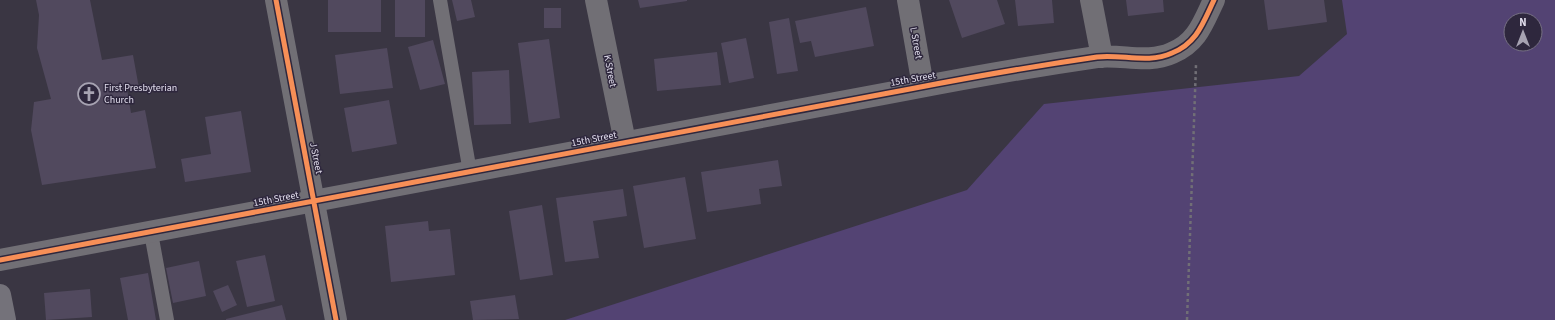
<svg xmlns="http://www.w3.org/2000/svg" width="1555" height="320" font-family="'Source Sans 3',sans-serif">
  <rect width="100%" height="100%" fill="#3a3643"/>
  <path fill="#534373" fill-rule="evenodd" d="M1342,0h213v320h-990l402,-130 77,-86 255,-28 48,-42zM1511,20h24v24h-24z"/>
  <path fill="#51495e" d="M36,0h54l12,60 31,-5 6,33 -12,1 4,24 14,-3 11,58 -114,17 -11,-55 3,-28 17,-3 -14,-51 2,-33z
    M328,0h53v32h-53z
    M395,0h30v37h-30z
    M452,0h19l4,17 -18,4z
    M638,0h49v1l-47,7z
    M949,0h48l8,24 -43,14z
    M1015,0h37l2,23 -36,3z
    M1126,0h37l1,12 -36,4z
    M1264,0h60l3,22 -59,8z
    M866,7l8,39 -59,11 -4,-16 -11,2 -5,-22z
    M544,8h17v20h-17z
    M789,18l9,53 -21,3 -8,-52z
    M746,38l8,40 -25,5 -8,-40z
    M549,39l11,79 -31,5 -11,-80z
    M433,40l12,44 -25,6 -12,-43z
    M387,48l6,40 -53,6 -5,-39z
    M717,52l4,33 -64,6 -3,-32z
    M509,70l2,54 -37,1 -2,-53z
    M389,100l8,44 -45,8 -8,-44z
    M241,111l10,61 -66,10 -4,-23 30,-5 -6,-37z
    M778,160l4,26 -23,3 2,15 -54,8 -6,-40z
    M685,177l11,62 -52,9 -11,-62z
    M623,189l4,27 -34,5 6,37 -34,4 -9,-64z
    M542,205l11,70 -33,5 -11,-69z
    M428,221l1,10 21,-2 5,46 -64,7 -6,-56z
    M265,255l10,46 -28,6 -11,-46z
    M199,261l7,35 -33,7 -7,-35z
    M148,273l8,47h-28l-8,-42z
    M228,285l9,20 -15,7 -9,-21z
    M90,289l2,28 -46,3 -2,-27z
    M515,295l4,24 -46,1 -3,-19z
    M282,305l4,15h-60v-1z"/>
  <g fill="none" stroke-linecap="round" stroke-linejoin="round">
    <path stroke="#716f76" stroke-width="2.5" stroke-dasharray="3 3" stroke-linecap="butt" d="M1187,320l9,-255"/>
    <path stroke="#716f75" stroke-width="14" d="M440,0l30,172
      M151,233l16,87"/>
    <path stroke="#716f75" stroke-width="22" d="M908,0l15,86
      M1091,0l11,57
      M0,260c303,-57 606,-114 910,-171 62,-12 125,-23 187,-32 25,-3 51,7 75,-4 25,-10 31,-30 42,-53"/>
    <path stroke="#716f75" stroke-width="22" d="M276,0l60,320
      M596,0l29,142"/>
    <path stroke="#74727a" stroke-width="22" d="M0,295l5,25"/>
    <g stroke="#2e273d" stroke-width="8">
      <path id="cycleway" d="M276,0l60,320
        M0,260c303,-57 606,-114 910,-171 62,-12 125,-23 187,-32 25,-3 51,7 75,-4 25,-10 31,-30 42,-53"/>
    </g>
    <use href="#cycleway" stroke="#f78f57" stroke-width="5"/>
  </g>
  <defs>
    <g id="church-ring" transform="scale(1.15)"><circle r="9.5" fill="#2e273d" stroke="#a7a3b2" stroke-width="1.5"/><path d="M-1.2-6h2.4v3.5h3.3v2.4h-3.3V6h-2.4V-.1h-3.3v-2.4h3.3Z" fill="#a7a3b2"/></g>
  </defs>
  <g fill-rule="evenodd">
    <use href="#church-ring" x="89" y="94"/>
  </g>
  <g text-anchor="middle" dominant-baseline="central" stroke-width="3" stroke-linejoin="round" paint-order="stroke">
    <g font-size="10" fill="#e2deed" stroke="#2e273d">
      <text transform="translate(916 43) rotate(80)">L Street</text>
      <text transform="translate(610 71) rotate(79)">K Street</text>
      <text transform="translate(913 79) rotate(-10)">15th Street</text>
      <text transform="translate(594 139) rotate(-11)">15th Street</text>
      <text transform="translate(316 158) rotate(79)">J Street</text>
      <text transform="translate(276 199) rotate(-11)">15th Street</text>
    </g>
    <g font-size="10" fill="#e2deed" stroke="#2e273d" text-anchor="start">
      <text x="104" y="88">First Presbyterian<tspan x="104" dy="12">Church</tspan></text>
    </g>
  </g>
  <g transform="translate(1523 32)"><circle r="19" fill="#2e273d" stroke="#767083"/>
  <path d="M0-3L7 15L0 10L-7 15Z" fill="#a7a3b2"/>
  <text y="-6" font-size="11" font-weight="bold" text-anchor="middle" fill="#e2deed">N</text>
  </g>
</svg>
